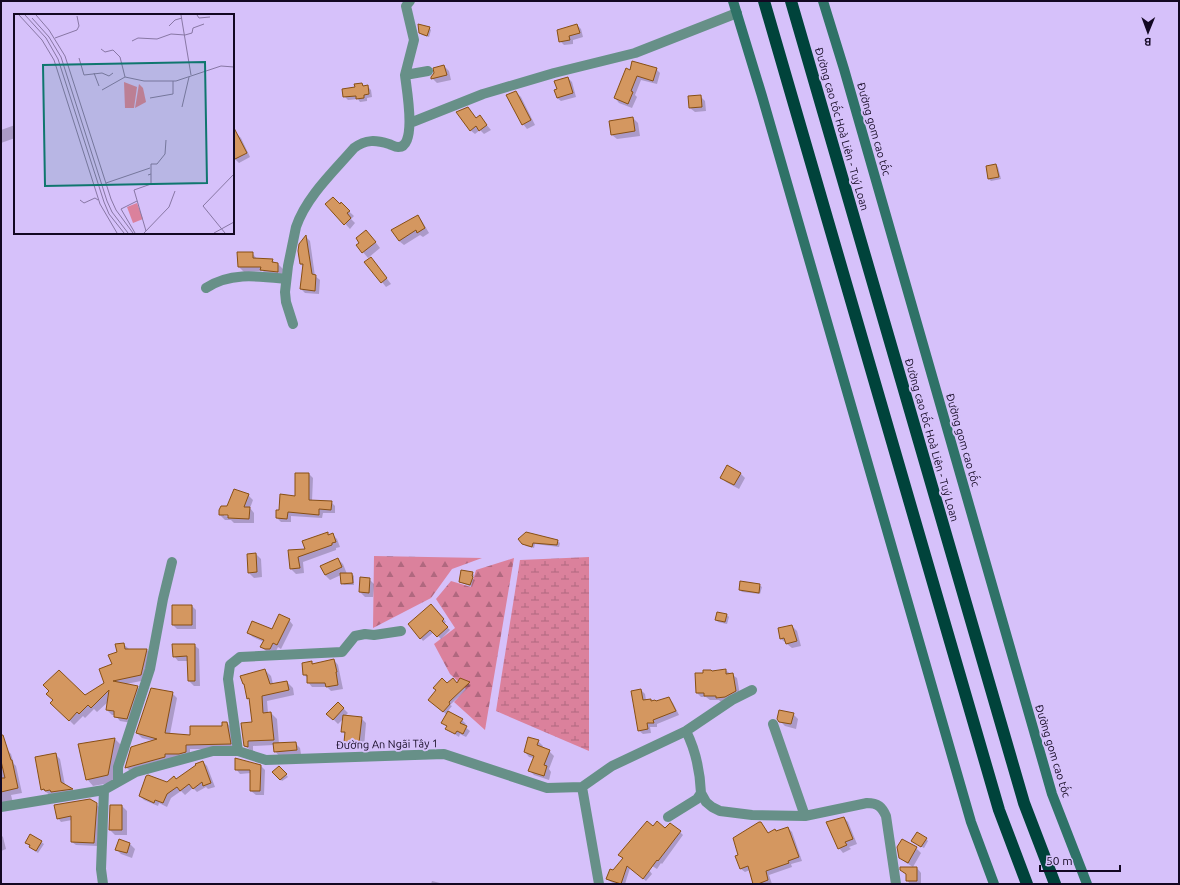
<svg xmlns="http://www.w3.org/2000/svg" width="1180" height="885" font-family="Ubuntu,sans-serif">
  <defs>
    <pattern id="forest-firs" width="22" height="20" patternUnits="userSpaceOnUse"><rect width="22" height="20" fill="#db819c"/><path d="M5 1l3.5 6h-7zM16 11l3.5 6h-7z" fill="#b0687f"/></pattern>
    <pattern id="wetland-marsh" width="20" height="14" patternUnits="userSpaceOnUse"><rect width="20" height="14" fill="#db819c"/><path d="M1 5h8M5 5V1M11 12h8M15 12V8" fill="none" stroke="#b0687f"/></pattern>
  </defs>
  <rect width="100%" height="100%" fill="#d6c1fa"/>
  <path fill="url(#forest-firs)" d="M374,556l108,2 -30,11 -21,29 -58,30z
    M514,558l-29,172 -31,-28 12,-13 -16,-15 -16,-30 21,-16 -19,-29 15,-18 20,6 5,-17z"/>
  <path fill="url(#wetland-marsh)" d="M589,557v194l-93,-40 24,-151z"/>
  <path fill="#0003" fill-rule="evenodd" d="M577,25l4,4 2,8 -10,3v4l-9,1 -4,-4z
    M429,28l2,2 -2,7 -7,-2 -2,-2z
    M444,66l5,5 2,9 -14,3 -5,-5z
    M656,69l4,4 -3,11 -16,-4 -6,15 2,2 -5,11 -13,-5 -4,-5 16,-27z
    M568,78l4,4 4,15 -15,4 -4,-3 1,-8z
    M362,84l2,3 3,-1 4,4 1,7 -5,1v3l-7,1 -2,-3 -10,1 -4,-4z
    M516,92l5,5 14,28 -8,4 -4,-5z
    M700,96l5,5 1,10 -11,1 -5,-4z
    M468,108l9,11 3,-2 11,13 -7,4 -4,-4 -5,4 -5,-4z
    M633,118l5,5 2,13 -23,3 -5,-4z
    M15,125v13l-14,5v-13z
    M237,134l4,4 9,19 -11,6 -6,-6v-21z
    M996,165l2,2 3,12 -10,2 -2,-2z
    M327,204l13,1 1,-1 13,12 -3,3 4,4 -5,6z
    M418,216l4,5 7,12 -6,4 -3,-2 -16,10 -5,-4z
    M371,236l9,12 -12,10 -11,-13z
    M306,237l4,4 5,35 5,4 -1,14 -14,-1 -4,-4 2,-23 -3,-2z
    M252,253l5,6 15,1 4,4h2l5,5 -1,7 -16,-1 -3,-4 -19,1 -5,-5z
    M376,264l15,20 -5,3 -4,-5z
    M309,474l4,4 -1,23 19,1 4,4v7h-12l-1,5 -31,-2v6h-10l-4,-4 3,-7 16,-14z
    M741,474l4,4 -6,11 -13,-7 -4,-5z
    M248,495l5,5 -3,8 4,5v10h-20l-3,-3h-6l-5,-5 8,-8zM224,514l9,1v2l-9,-1z
    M327,534l2,1 3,-1 5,5 3,8 -4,1v2l-33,12 1,11 -8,1 -5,-5 -2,-18 17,-1z
    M519,539l38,2 3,2 -1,4 -24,-3 -1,4 -8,-2z
    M256,554l5,5 1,18 -8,1 -5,-5z
    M338,559l5,5 4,10h5l2,2v9h-10l-2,-2 -1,-8 -11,5 -5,-5 -3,-9z
    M472,573l2,2 -1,4 2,1 -3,7 -10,-4 -2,-2z
    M369,579l5,5 -1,13h-8l-5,-5z
    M759,585l3,2 -2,7 -18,-2 -2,-2z
    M192,606l4,4v19h-19l-4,-4z
    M434,608l12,14 -2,2 6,6 -9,9 -7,-7 -11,9 -13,-17z
    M727,615l2,2 -2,7 -9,-2 -2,-2z
    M289,620l4,5 -12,24 -3,-2 -3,6 -9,-2 -4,-4 2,-5 -11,-5 -5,-4 24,-3z
    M792,626l5,5 4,15 -9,2 -11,-9 -2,-10z
    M123,644l6,5 18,1 5,5 -6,25 -20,4 11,3 5,5 -10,31 -12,-2 -5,-6h-3l-5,-5 2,-9 -12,11 -3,-3 -9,9 -2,-2 -9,9 -22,-22 33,-7 20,-13 13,-31z
    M194,645l5,4 1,37h-6l-5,-5 -1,-20h-10l-4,-5z
    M334,660l4,5 5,24 -12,2 -4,-4h-15l-4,-5v-4l-4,-3 7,-13 3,3z
    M265,670l6,6 2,8 14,-2 6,6 1,7 -27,6 1,12h3l6,6 2,25 16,-1 5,5 1,6 -22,2 -4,-5 -1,-6 -21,1v6l-8,-6 8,-23 -2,-22 -3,-3 -3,-12 -1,-2z
    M725,670l12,8 3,17 -19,7 -2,-2h-9l-4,-3h-5l-4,-4 7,-19z
    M460,679l11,6 -21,20 2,1 -5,6 15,8 4,4 -2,2 6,5 -4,6 -6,-3 -1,3 -12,-8 1,-2 -6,-4 5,-8 -15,-13 15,-18 11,1z
    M641,690l4,4 1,6h4l2,2h4l13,-4 4,5 6,12 -22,9v3h-7l1,6 -8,1 -5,-4z
    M172,693l5,5 -7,36 21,2 32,-9 4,-4 5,5 3,21h-45v8l-59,15 -5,-5 28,-26 -12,-3 -5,-5z
    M338,703l10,10 -3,3 16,2 5,5 -2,24 -14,-1 -5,-5v-7l-3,-3 2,-13 -6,6 -10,-10z
    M793,714l5,5 -2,10 -11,-3 -5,-5z
    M115,739l7,7 -7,36 -22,4 -6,-7 -7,-34z
    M538,741l5,5 -1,2 7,3 5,5 -5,13 2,3 -2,8 -15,-5 -4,-4 4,-13 -5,-1 -4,-5z
    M1,750h6l4,4 3,10 2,2 6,27 -11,2 2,8 -12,2z
    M55,754l5,5 5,26 11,8 -26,2 -8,-6z
    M203,762l4,4 8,21 -7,2 -2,-2 -9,5 -4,-4 -8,7 -4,-4 -10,7 -4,9 -8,-4 -1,3 -14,-6 -4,-4 36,-16z
    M261,766l4,4 -1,25h-8l-5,-4v-18l-11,1 -4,-5z
    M280,767l8,10 -6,4 -8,-9z
    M96,804l4,4 -3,38 -21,-1 -4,-3v-22l-11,2 -3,-4z
    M111,806h11l5,5v24h-12l-5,-5z
    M844,818l4,4 9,22 -8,3 2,2 -8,4 -4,-5z
    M761,823l8,11 19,-6 4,4 10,29 -11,3 1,3 -23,8 3,9h-18l-4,-14 -5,2 -4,-3 -2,-13z
    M654,827l26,5 3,3 -21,29 -1,-1 -4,6 -16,-10 11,15 -6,7 -16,-13 -5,16h-9l-5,-2 -4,-3 16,-20 -3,-4z
    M1,835l2,2 3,12 -5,2z
    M30,835l14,9 -6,9 -6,-4 -6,-7z
    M926,839l2,2 -4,7 -9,-5z
    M130,844l5,5 -3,9 -11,-4 -5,-5z
    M916,848l5,5 -8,14 -8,-5 -5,-5z
    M917,868l4,5v11h-11l-3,-4v-6z
    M432,881l8,2 1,1h-10z"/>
  <path fill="#d49760" stroke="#884f13" d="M418,24l12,3 -3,9 -8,-3z
    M577,24l3,9 -11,3 1,4 -11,2 -2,-12z
    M632,61l25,7 -4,13 -16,-5 -6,15 2,1 -5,12 -14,-6 12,-30 4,2z
    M444,65l3,10 -16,4v-2l3,-4 -1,-5z
    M568,77l5,16 -16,5 -3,-8 3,-1 -3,-8z
    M362,83l1,3 5,-1 1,9 -5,1v3l-8,1v-3l-13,1 -1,-8 13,-2 -1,-3z
    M516,91l15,29 -9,5 -16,-30z
    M701,95l1,12 -13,1 -1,-12z
    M468,107l8,11 4,-3 7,10 -8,6 -3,-5 -6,5 -14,-19z
    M633,117l2,14 -24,4 -2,-14z
    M233,126l14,27 -14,7z
    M996,164l3,13 -11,2 -2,-13z
    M333,197l7,7 1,-2 9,9 -3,2 4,5 -7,7 -19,-21z
    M418,215l7,13 -8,5 -1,-3 -17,11 -8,-11z
    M366,230l10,12 -14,11 -6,-8 3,-2 -3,-5z
    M306,235l6,39 4,1 -1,16 -15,-2 3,-25h-3l-2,-13 1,-7z
    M237,252h16v6l20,1 -1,3 6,1v9l-18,-2 1,-3h-23z
    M371,257l16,21 -6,5 -17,-21z
    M727,465l14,8 -7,12 -14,-7z
    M295,473h14v27l23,1 -1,9 -12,-1v6l-31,-3 -1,7 -11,-1v-8h3l1,-16 15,2z
    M234,489l15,5 -5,13h6l-1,12 -21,-1v-3h-9v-5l2,-4h6z
    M328,532v3l5,-2 3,9 -4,1v2l-34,12 2,11 -10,1 -2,-19 17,-1 -3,-8z
    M526,532l32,8 -1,5 -24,-2 -1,4 -10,-3 -4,-5z
    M256,553l1,19 -9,1 -1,-19z
    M338,558l4,9 -17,8 -5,-9z
    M461,570l12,2 -1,4 1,1 -3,8 -11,-3z
    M340,573h12l1,10 -12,1z
    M360,577l10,1 -1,15 -10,-1z
    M740,581l20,3 -1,9 -20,-3z
    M431,604l13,15 -2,2 6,6 -11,10 -7,-7 -10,9 -12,-15z
    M172,605h20v20h-20z
    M717,612l10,2 -2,8 -10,-2z
    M279,614l11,5 -13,26 -4,-2 -3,6h-5l-5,-2 4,-7 -17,-7 5,-12 20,8z
    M792,625l5,16 -11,3 -2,-6 -4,1 -2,-11z
    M124,643l1,6h22l-6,26 -28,6 25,5 -11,33 -13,-2v-6l-8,-1 3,-20 -18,18 -3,-3 -9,9 -2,-2 -8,9 -19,-18 3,-3 -7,-6 3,-3 -6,-6 16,-15 26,25 19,-12 -5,-14 13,-5 -4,-9 9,-3 -2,-8z
    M172,644h23v37h-7l-1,-25 -14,1z
    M334,659l3,13h-1l2,13 -12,2 -1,-4h-18v-8h-4l-1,-12 10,-2v3z
    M265,669l5,15 17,-3 2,9 -27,6 1,17 8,-1 3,28 -26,1v6l-4,-1 -3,-23 11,-1 -3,-24 -2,1 -3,-15h-1l-3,-8z
    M726,669v5l7,-1 3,18 -11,6 -9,1v-2h-12v-3h-8l-1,-20h8v-3h8l1,1z
    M442,678l5,5 6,-5 4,5 3,-5 10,4 -21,20 1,2 -7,8 -15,-12 8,-10 -3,-2z
    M151,688l22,4 -8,41 25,2v-9h32v-4h5l4,22 -45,1v7l-7,2h-14v3l-40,11 6,-21 26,-8 -21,-6z
    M641,689l2,11 8,-1v2l4,-1 1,1 13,-4 7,14 -23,9 1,3h-7l1,6 -10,2 -7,-40z
    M338,702l6,6 -11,12 -7,-6z
    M779,710l15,3 -3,11 -12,-2 -2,-3z
    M448,711l15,8 -3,4 7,3 -4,8 -6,-3 -2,3 -10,-5 2,-3 -6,-3z
    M343,715l19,2 -3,26 -15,-1 1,-10h-4z
    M1,735h2l8,25h1l6,28 -17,4v-14h4l-4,-17z
    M528,737l11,3 -2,5 13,5 -6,15 3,1 -3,10 -16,-5 6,-15 -10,-4z
    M115,738l-7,37 -22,5 -8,-36z
    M296,742l1,8 -23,2 -1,-9z
    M56,753l5,29 12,7 -22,3 -1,-2 -5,1 -1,-2 -3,1 -6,-33z
    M235,758l26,7 -1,26h-10v-21h-15z
    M203,761l8,22 -8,3 -1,-4 -9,7 -4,-5 -9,7 -3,-4 -10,7 -4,9 -8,-3 -1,3 -15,-7 7,-20 2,-1 19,7 7,-6 2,3 20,-14 -1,-1z
    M279,766l8,8 -7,6 -8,-8z
    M90,799l7,4 -3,40 -23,-1v-26l-14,3 -3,-14z
    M110,805h12v25h-13z
    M844,817l9,22 -8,3 2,3 -9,4 -12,-27z
    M647,821l6,5 4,-5 8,7 5,-5 11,8 -23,30 -1,-1 -14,19 -16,-13 -6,18 -15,-5 4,-10 3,1 10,-12 -5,-3z
    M759,822h2l7,11 7,-4 1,2 12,-4 11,30 -11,4 1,2 -23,8 2,9 -10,4h-5l-5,-18 -8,3 -5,-13 3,-1 -5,-17z
    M917,832l10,6 -6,9 -10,-6z
    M30,834l12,7 -6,10 -7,-4 1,-2 -5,-2z
    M119,839l11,4 -3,10 -12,-3z
    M902,839l15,8 -9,16 -9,-5 -2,-11z
    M900,867h17v14h-11v-7l-6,-4z"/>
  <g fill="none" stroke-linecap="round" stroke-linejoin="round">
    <path stroke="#679088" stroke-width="10" d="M410,1l-4,5 8,34 -9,35 23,-4
      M410,123l73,-29 71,-21 81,-20 102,-40
      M206,288c24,-16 52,-12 80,-9
      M293,324l-7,-22 -1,-10 3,-26 8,-39c10,-30 38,-56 58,-79 12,-9 22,-8 35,-4 3,1 6,3 9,3 20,1 8,-61 7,-72
      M773,724l32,92
      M686,731c10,20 14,39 15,62
      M238,751l-10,-72 2,-14 10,-8 102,-5 13,-16 10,-2 9,1 27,-4
      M118,782v-15l32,-98 13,-70 9,-37
      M582,787l17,97
      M1,807l103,-17 32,-18 77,-21h25l28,9 178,-6 103,34 35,-1 30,-21 74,-35 46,-31 20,-10
      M668,817l29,-18 4,-6 5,9 6,5 8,4 32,4 53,1 62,-13c11,0 15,4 19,13l10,68
      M103,884l-2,-15 3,-79"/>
    <path stroke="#2f7267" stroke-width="10" d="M733,1l29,95 209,726 23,62
      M823,1l21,68 208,725 35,90"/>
    <path stroke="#00433b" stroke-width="12" d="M764,1l235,809 28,74
      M791,1l233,802 31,81"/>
  </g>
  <g text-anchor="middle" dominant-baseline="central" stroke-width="4" stroke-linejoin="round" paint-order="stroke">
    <g font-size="11" fill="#130822" stroke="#d6c1fa">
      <text transform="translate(842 129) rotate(74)">Đường cao tốc Hoà Liên - Tuý Loan</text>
      <text transform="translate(874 129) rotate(74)">Đường gom cao tốc</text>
      <text transform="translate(932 440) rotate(74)">Đường cao tốc Hoà Liên - Tuý Loan</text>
      <text transform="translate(963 440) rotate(74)">Đường gom cao tốc</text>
      <text transform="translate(387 744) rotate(-1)">Đường An Ngãi Tây 1</text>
      <text transform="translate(1053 751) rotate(73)">Đường gom cao tốc</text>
    </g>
  </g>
  <g transform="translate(14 14)">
    <rect width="220" height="220" fill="#d6c1fa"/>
    <path d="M125,70l4,4 3,14 -11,6z" fill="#db819c"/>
    <path d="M110,68l13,5 -3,21h-9z" fill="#db819c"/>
    <path d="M123,189l6,16 -10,4 -6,-16z" fill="#db819c"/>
    <path fill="none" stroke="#8877a4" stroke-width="1" d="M5,1l23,25 12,20 46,144 17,29M11,1l21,23 12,21 46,143 5,12 15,19M22,1l13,15 16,26 46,143 5,11 17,23M167,1l10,60M183,1l2,3 11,-1M18,4l17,19 12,20 46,144 5,11 16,21M155,12l6,-6 7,-2M171,21l7,-2 1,-5 11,-4M41,24l22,-8 2,-4 -2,-10M118,27l6,-3 19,1 14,-5 14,1M87,35l4,3 8,-2 7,7 5,20M65,44l5,17 18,-2 7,3 4,-3M80,59l5,13M88,76l23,-13 19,4h32l45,-15 13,1M136,84l23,-4v-13M168,93l7,-30M137,160v-10h6l8,-10 1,-14M92,169l44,-15M66,186l4,3 11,-5 3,2M132,217l-12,-41 17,-6v-10l-3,1M121,219l-14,-24 16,-8M130,219l25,-26 6,-16M200,219l20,-11M211,219l-22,-27 31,-32"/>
    <path fill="#0f766e" fill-opacity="0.15" stroke="#0f766e" stroke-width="2" d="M191,48l2,121 -162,3 -2,-121z"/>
    <rect width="220" height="220" fill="none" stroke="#130822" stroke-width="2"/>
  </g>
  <rect width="1180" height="885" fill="none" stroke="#130822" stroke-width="4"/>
  <g transform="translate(1148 32) rotate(181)" stroke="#d6c1fa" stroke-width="3" paint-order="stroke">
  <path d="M0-3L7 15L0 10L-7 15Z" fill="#130822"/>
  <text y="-6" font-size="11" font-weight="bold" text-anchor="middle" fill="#130822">B</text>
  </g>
  <path d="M1040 865v6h80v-6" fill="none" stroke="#130822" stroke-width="2"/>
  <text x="1046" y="865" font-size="12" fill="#130822" stroke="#d6c1fa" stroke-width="3" paint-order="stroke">50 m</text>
</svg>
